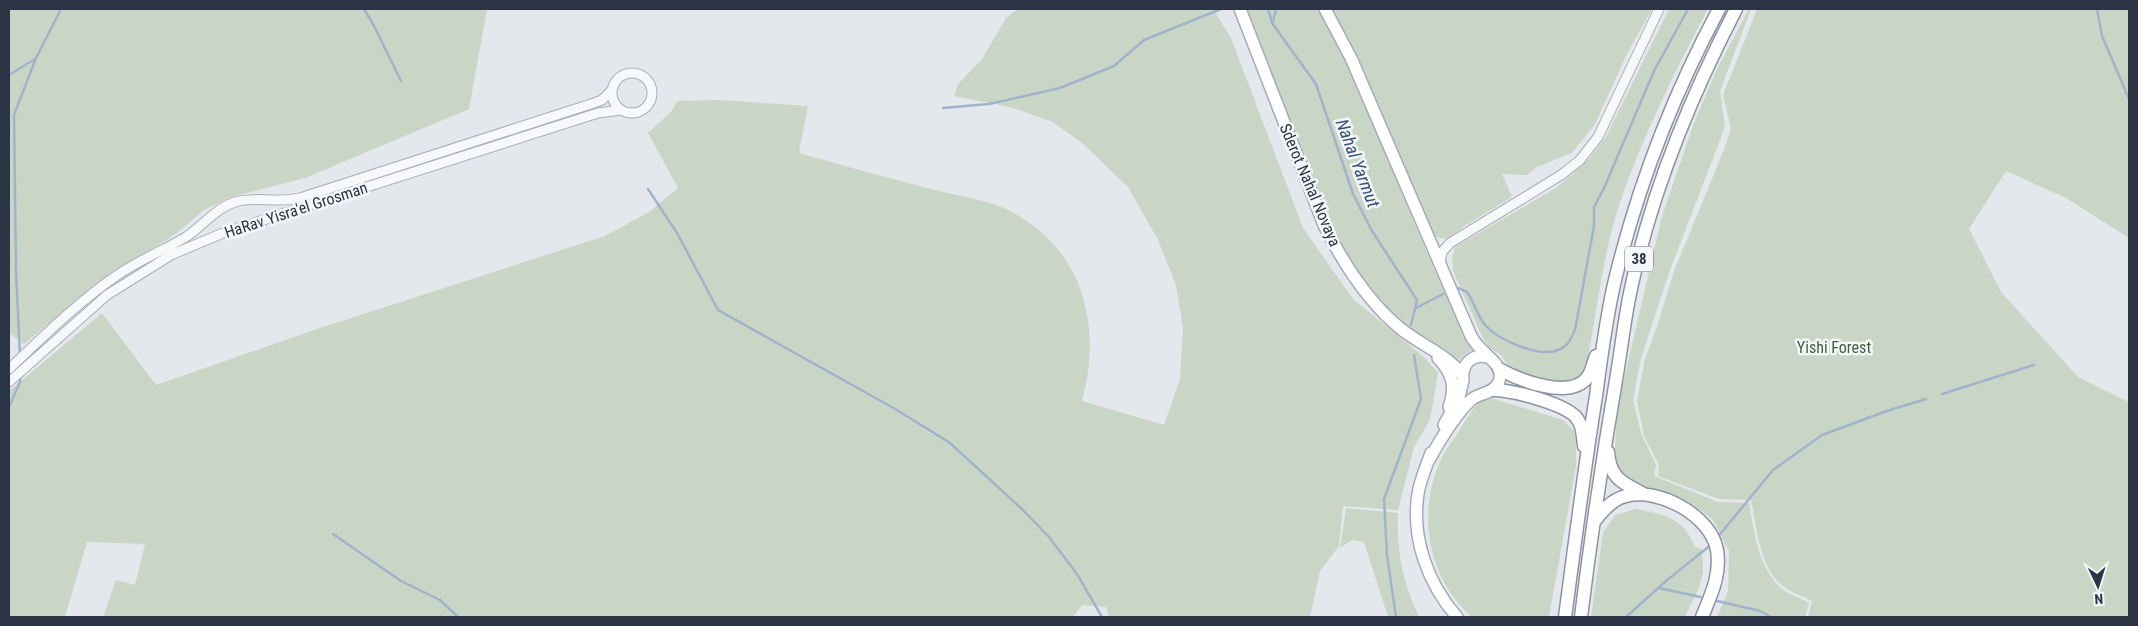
<svg xmlns="http://www.w3.org/2000/svg" width="2138" height="626" font-family="'Roboto Condensed',sans-serif">
  <rect width="100%" height="100%" fill="#e4e7ec"/>
  <path fill="#c9d6c5" d="M9,9h478l-18,100 -164,69 -74,19 -27,13 -27,23 -80,51 -73,60 -15,-11z
    M1018,9h195l18,29 72,190 50,71 73,60 12,14 -8,47 -16,27 -16,63 -55,-4 -4,40 -19,25 -10,46h-201l-3,-10 -24,-2 -9,12h-970l13,-37 19,5 10,-41 -58,-2 -22,75h-56v-226l93,-78 54,72 161,-56 288,-93 44,-24 29,-24 -30,-55 23,-21 6,-11 42,-1 89,6 -9,47c45,13 90,25 136,37 20,5 56,11 73,20 63,32 89,92 80,161 -1,10 -4,20 -6,30l82,24 16,-46 3,-51 -7,-43 -18,-45 -30,-53 -46,-44 -29,-21 -43,-15 -56,-11 4,-12 24,-25 24,-41z
    M1243,9h74c23,35 38,74 55,113 32,75 61,154 102,226l-19,14 -66,-47 -51,-67z
    M1330,9h322l-25,45 -32,70 -23,29 -35,14 -10,8 -25,-1 10,23 -49,30 -16,12 -10,-2 -4,-4 -77,-181z
    M1669,9h39c-31,58 -60,117 -83,179 -21,55 -27,117 -38,175l-5,10 -13,11 -8,1 -50,-13 -9,-16 -13,-9 -6,-9 -30,-67 -1,-13 3,-11 101,-59 34,-30 16,-21z
    M1749,9h2l-31,82 5,36 -55,143 -29,88 -8,42 8,33 15,32 -2,11 64,26 31,1c5,28 9,64 32,85 8,6 19,10 28,15l-4,14h-88l11,-26 1,-40 -16,-31 -15,-12 -28,-14 -35,-10 -13,-7 -7,-21 1,-32 7,-40 39,-168 32,-93 22,-52z
    M1757,9h372v229l-63,-40 -60,-27 -37,58 32,63 77,85 51,25v215h-321l4,-16c-9,-5 -20,-8 -28,-14 -25,-19 -27,-59 -33,-87l-32,-1 -61,-23 1,-11 -15,-29 -7,-35 8,-42 12,-32 17,-56 50,-121 7,-22 -8,-33z
    M1491,398l72,22 11,11 2,9v26l-27,151h-77c-46,-40 -56,-108 -29,-162 4,-7 10,-15 15,-22 5,-8 15,-26 22,-31 3,-2 8,-3 11,-4z
    M1346,508l52,5c-2,36 5,71 21,104h-31l-24,-75 -12,-2 -12,8z
    M1636,509c29,6 47,8 59,38l7,2 1,23 -4,16 -14,29h-94l12,-84 12,-18z"/>
  <g fill="none" stroke-linecap="round" stroke-linejoin="round">
    <path stroke="#9fb4cc" stroke-width="2.5" d="M364,9l9,15 28,57
      M1268,9l4,14 44,61 37,110 19,37 45,69 -6,25
      M2097,9l5,27 27,63
      M1273,22l3,-13
      M9,75l26,-16
      M943,108l46,-4 71,-16 54,-22 30,-26 77,-31
      M648,189l29,44 41,77 179,100 53,33 73,67 26,27 28,37 25,43
      M1458,288l9,4c8,11 10,24 19,34 13,14 53,32 72,24 9,-3 13,-11 17,-20l19,-104v-19l10,-19 50,-117 34,-62
      M1416,308l27,-14
      M20,356l-4,-84 -2,-157 22,-57 25,-49
      M1942,394l92,-29
      M9,407l11,-25v-6
      M333,534l68,47 39,19 18,17
      M1717,538l56,-68 49,-35 65,-24 39,-12
      M1659,588l46,10
      M1713,600l47,11 11,6
      M1396,617l-9,-62 -3,-56 37,-100 -7,-44
      M1626,617l40,-36 46,-37"/>
    <g stroke="#a9aeb7" stroke-width="11">
      <path id="minor" d="M612 93a20 20 0 1 1 40 0a20 20 0 1 1-40 0Z
        M1440,264l2,-12 8,-9 111,-68 19,-15 18,-23 61,-128
        M9,369c35,-33 70,-68 110,-95 21,-14 45,-24 67,-37 18,-12 31,-31 53,-36 19,-4 40,2 61,-3l294,-95 8,-3 10,-10
        M9,382l98,-87 64,-40 52,-22 375,-120 23,-3"/>
    </g>
    <g stroke="#a3abb8" stroke-width="14">
      <path id="major" d="M1240,9l84,216c19,38 44,77 77,104 20,16 47,26 61,46
        M1325,9l26,49 120,278c6,13 26,25 28,34 2,5 1,11 -2,15 -6,9 -18,8 -26,15 -17,16 -31,40 -42,60
        M1438,358c15,16 18,29 11,49
        M1463,380c-2,-17 11,-28 27,-22
        M1444,425l15,-27 4,-18
        M1431,453c-5,14 -11,27 -13,41 -7,44 10,90 39,123"/>
    </g>
    <g stroke="#8b94a3" stroke-width="15">
      <path id="highway" d="M1499,369c20,11 70,31 88,9 5,-6 6,-15 9,-22
        M1493,390c18,0 76,14 85,30 5,7 5,18 6,26
        M1608,452c2,27 15,31 36,42
        M1594,522c8,-11 18,-23 32,-26 33,-9 85,20 91,54 4,25 -6,45 -15,67
        M1565,617c10,-74 19,-147 31,-221 5,-39 10,-78 19,-116 23,-95 58,-185 104,-271
        M1581,617c10,-81 22,-162 36,-243 5,-30 8,-60 15,-90 21,-96 59,-188 104,-275"/>
    </g>
    <use href="#minor" stroke="#f7f8fa" stroke-width="9"/>
    <use href="#major" stroke="#fff" stroke-width="11"/>
    <use href="#highway" stroke="#fff" stroke-width="12"/>
  </g>
  <g text-anchor="middle" dominant-baseline="central" stroke-width="5" stroke-linejoin="round" paint-order="stroke">
    <rect fill="#f4f6f9" stroke="#676e7b" stroke-width="1" x="1625" y="246.5" width="28" height="25" rx="4"/>
    <g font-size="15" font-weight="bold" fill="#2b3445">
      <text x="1639" y="259">38</text>
    </g>
    <g font-size="16" fill="#2b3445" stroke="#f4f6f9">
      <text transform="translate(1310 185) rotate(67)">Sderot Nahal Novaya</text>
      <text transform="translate(296 210) rotate(-18)">HaRav Yisra'el Grosman</text>
    </g>
    <g font-size="16" fill="#3f6138" stroke="#f4f6f9">
      <text x="1834" y="347">Yishi Forest</text>
    </g>
    <g font-size="18" font-style="italic" fill="#34527a" stroke="#f4f6f9">
      <text transform="translate(1358 163) rotate(69)">Nahal Yarmut</text>
    </g>
  </g>
  <rect width="2138" height="626" fill="none" stroke="#2b3445" stroke-width="20"/>
  <g transform="translate(2098 586) rotate(176)" stroke="#f4f6f9" stroke-width="4" paint-order="stroke">
  <path d="M0-4L9 19L0 12L-9 19Z" fill="#2b3445"/>
  <text y="-8" font-size="14" font-weight="bold" text-anchor="middle" fill="#2b3445">N</text>
  </g>
</svg>
